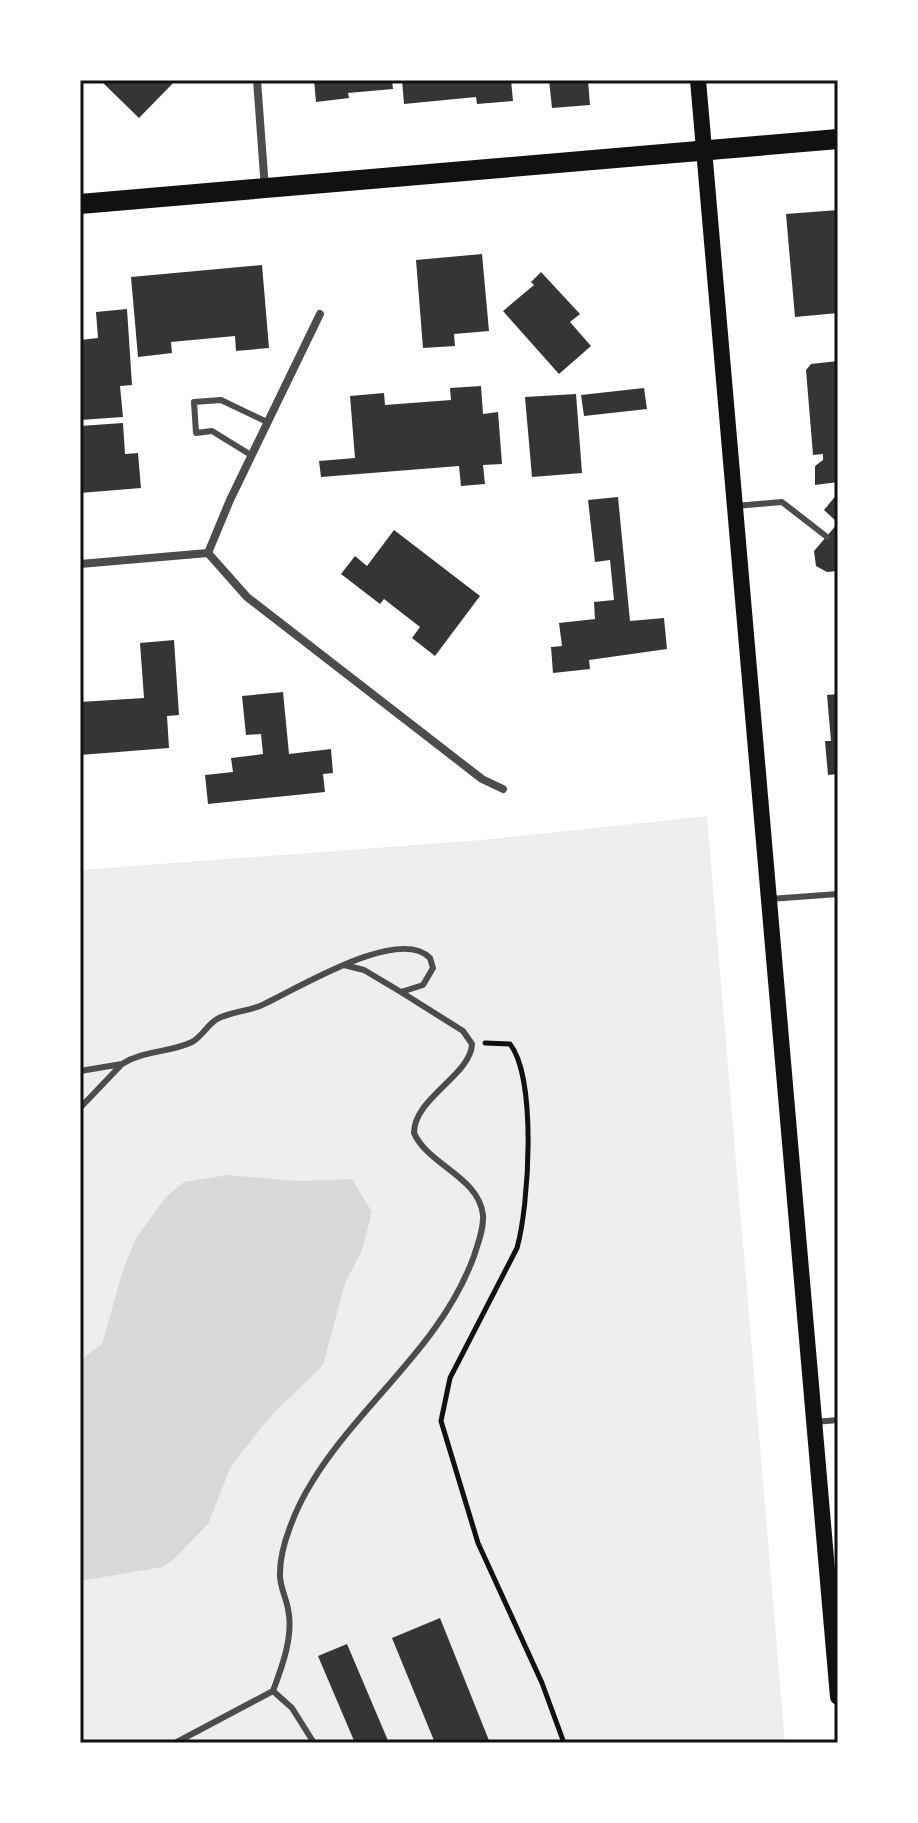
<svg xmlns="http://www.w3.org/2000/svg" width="918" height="1823" font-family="'Fira Sans',sans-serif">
  <rect width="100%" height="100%" fill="#fff"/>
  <path fill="#eee" d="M707,816l78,927h-705v-873l402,-30z"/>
  <path fill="#d9d9d9" d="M228,1175l70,6 54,-2 20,33 -10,38 -17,33 -22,82 -54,53 -38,48 -23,58 -34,35 -11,8 -83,14v-221l22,-16 21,-74 13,-32 30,-41 18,-15z"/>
  <path fill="#353535" d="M100,80h76l-37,38z
    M314,80h78l1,9 -45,4 1,5 -33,4z
    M402,80h109l2,21 -36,3 -1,-7 -72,7z
    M549,80h39l2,25 -38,3z
    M838,210v103l-43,4 -9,-103z
    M482,254l7,77 -35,3 1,12 -32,2 -7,-88z
    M262,265l7,83 -33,3 -1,-15 -64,6 1,11 -34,4 -7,-80z
    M541,272l39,42 -10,8 21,24 -32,28 -56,-63 31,-26 -3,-3z
    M127,309l5,76 -12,1 3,31 -43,3v-80l18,-2 -2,-26z
    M838,361v121l-23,3v-19l8,-6v-6l-10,1 -7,-85 5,-6z
    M481,386l2,28 15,-2 4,52 -19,1 2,19 -24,2 -2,-20 -138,11 -2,-16 36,-3 -5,-62 34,-3 1,12 66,-5 -1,-12z
    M644,388l3,21 -63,7 -3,-21z
    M576,394l6,79 -50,4 -7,-80z
    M123,423l2,31 13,-1 3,35 -61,5v-67z
    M838,493v30l-14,-13z
    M618,497l12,124 34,-3 3,31 -78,11 1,9 -37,4 -2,-26 11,-1 -3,-23 36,-4 -1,-17 20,-2 -4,-40 -15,2 -7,-62z
    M838,523v48l-11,1 -11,-6 -2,-15z
    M394,530l86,66 -45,60 -23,-18 8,-11 -36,-28 -4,5 -39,-30 14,-18 12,10z
    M174,640l5,75 -12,1 2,32 -89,7v-53l64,-4 -4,-55z
    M283,692l6,62 42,-5 2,24 -10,1 2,18 -117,12 -3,-29 28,-3 -2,-14 32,-4 -2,-20 -15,1 -4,-39z
    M838,694v80l-10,1 -3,-34h6l-4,-46z
    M440,1618l50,125h-55l-43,-105z
    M347,1644l42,99h-34l-37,-87z"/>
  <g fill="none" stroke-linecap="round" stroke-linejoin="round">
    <path stroke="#111" stroke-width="5" d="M485,1043l25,1c27,35 19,161 7,204l-67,130 -9,43 37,122 64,140 22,60"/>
    <path stroke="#4c4c4c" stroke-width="6" d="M251,455l-39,-24 -16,2 -2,-31 27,-2 46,22
      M736,506l46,-4 45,35
      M770,899l68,-5
      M122,1064c22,-14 47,-11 70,-22 11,-6 16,-19 27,-24 13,-6 28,-7 41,-12 34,-15 138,-81 170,-48l3,10 -10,17 -22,7 -37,-22 -20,-5
      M80,1071l42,-7 -42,44
      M815,1422l23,-2
      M273,1691l19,17 22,35
      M175,1743l98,-52c9,-24 21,-56 15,-82 -2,-12 -9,-24 -8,-36 0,-28 17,-67 32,-91 49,-80 129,-135 162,-226 4,-13 10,-27 9,-41 -4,-38 -55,-50 -69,-82 0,-35 57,-58 58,-89l-9,-13 -62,-39"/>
    <path stroke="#4c4c4c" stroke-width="8" d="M257,80l8,109
      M208,553l22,-53 90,-186
      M80,564l128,-11 39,44 235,182 21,10"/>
    <path stroke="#111" stroke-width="16" d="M698,80l140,1617"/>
    <path stroke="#111" stroke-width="20" d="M80,204l758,-65"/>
  </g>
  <rect width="918" height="1823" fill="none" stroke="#ffffff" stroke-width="164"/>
  <rect x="82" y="82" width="754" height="1659" fill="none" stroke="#111" stroke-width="3"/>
</svg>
